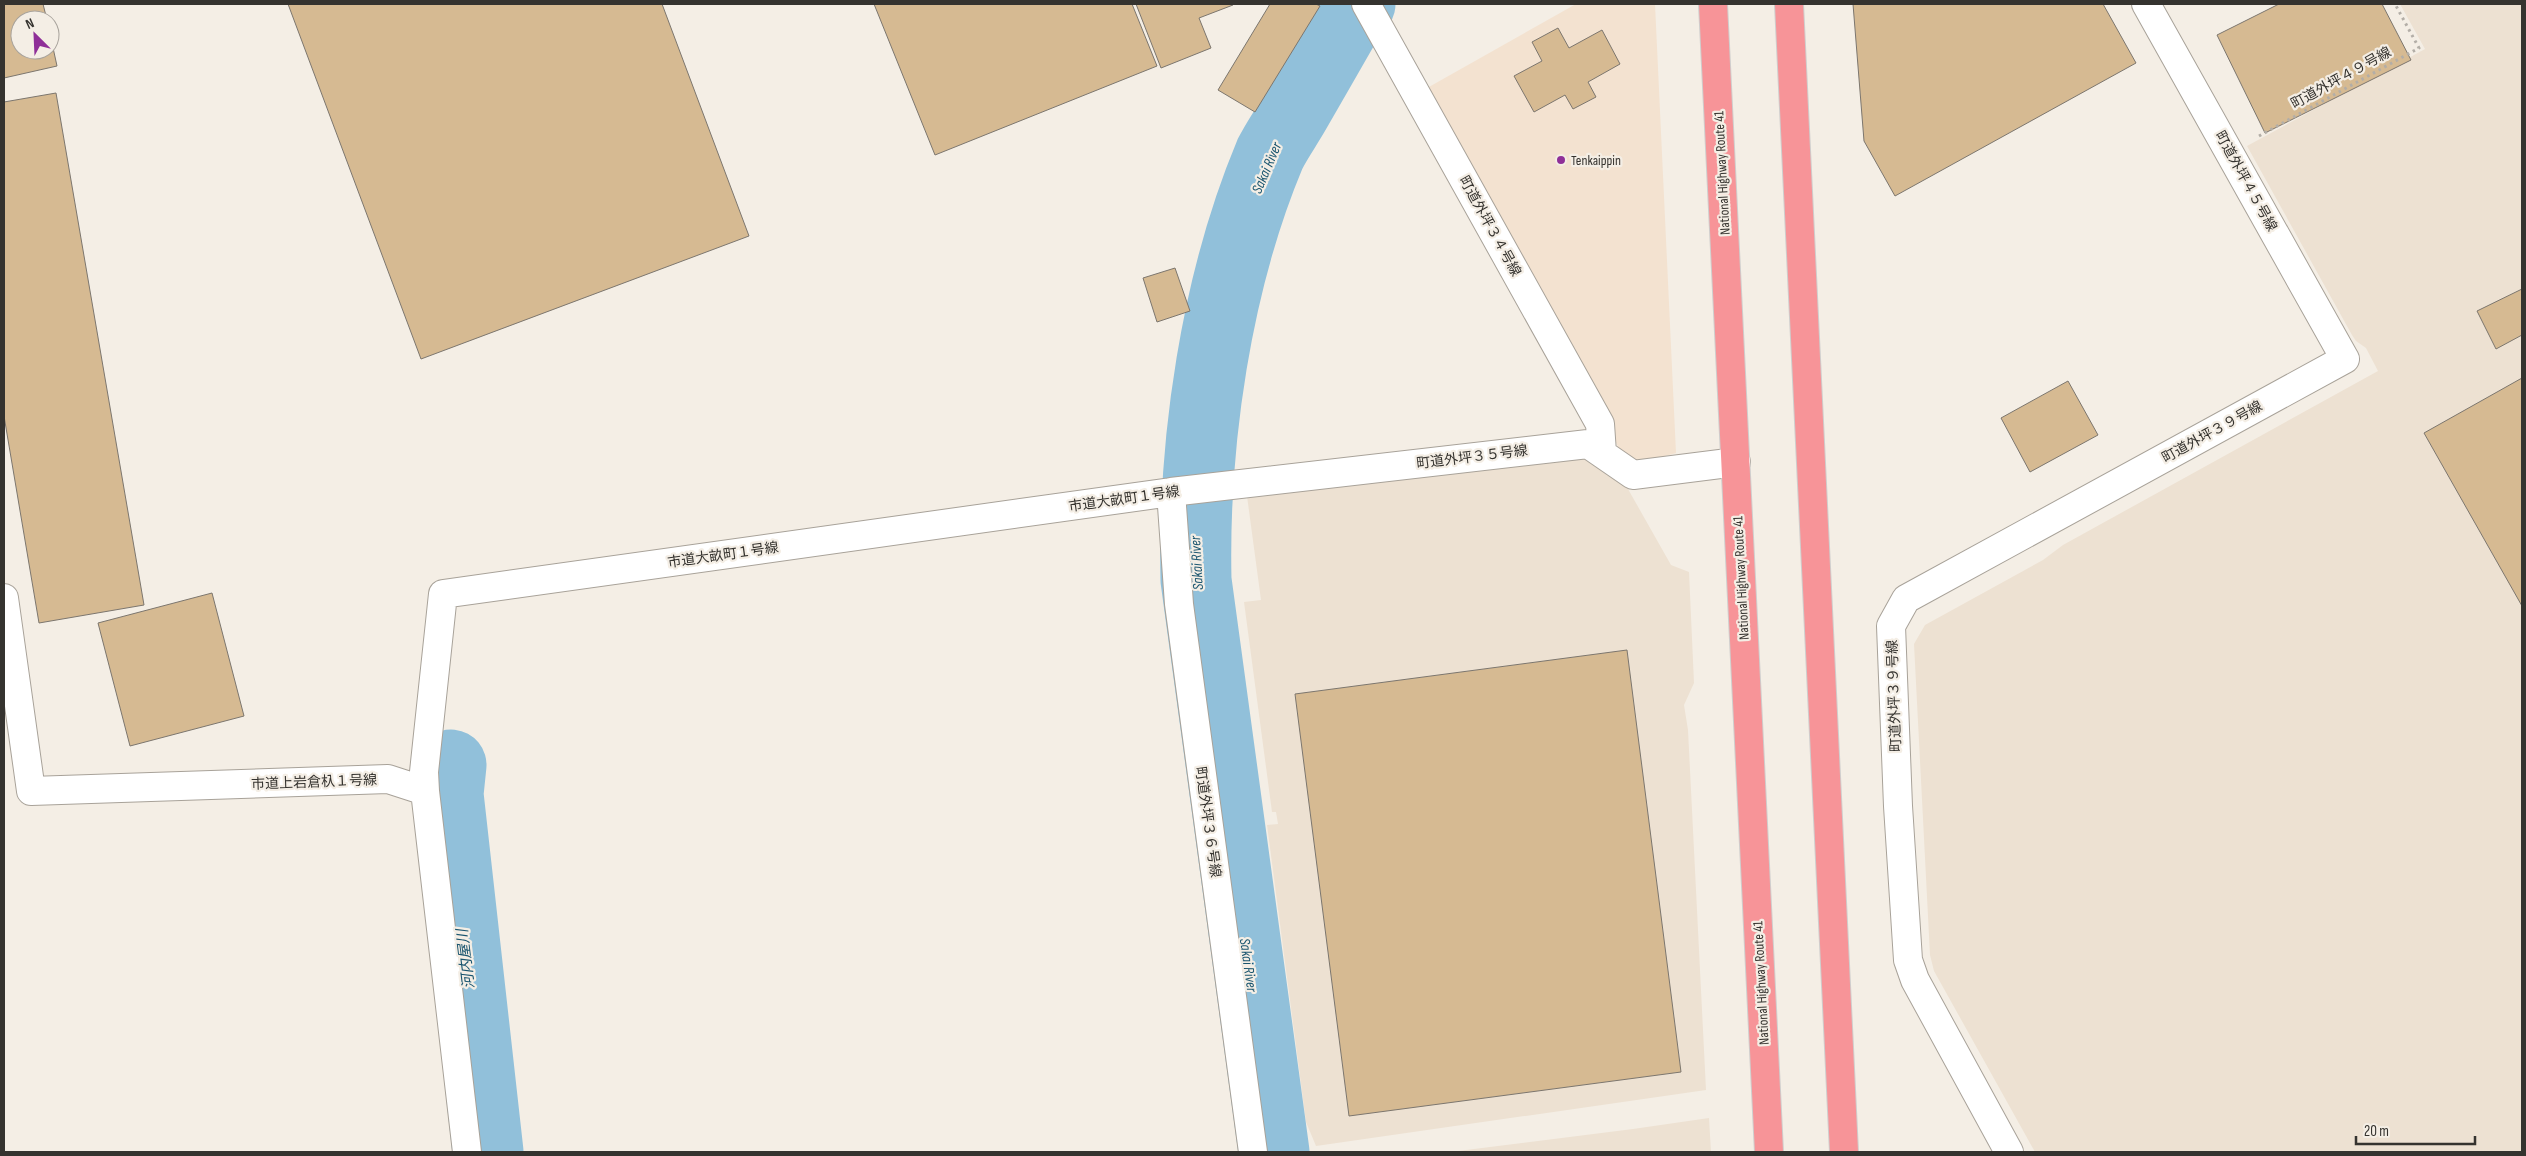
<svg xmlns="http://www.w3.org/2000/svg" width="2526" height="1156" font-family="'Sofia Sans Condensed','Noto Sans JP',sans-serif">
  <rect width="100%" height="100%" fill="#f4eee5"/>
  <path fill="#f3e2d0" d="M1576,4h79l21,449 -47,13 -209,-374z"/>
  <path fill="#ede1d2" d="M2400,4h122v1148h-487l-101,-181 -4,-16 -16,-311 11,-19 118,-65 20,-15 315,-174 -12,-23 -10,-7 -4,-6 -105,-189 178,-97z
    M1580,456l48,33 43,76 18,7 5,111 -10,22 4,25 18,360 -390,56 -10,-24 -39,-297 11,-1 -2,-12h-4l-28,-210 17,-2 -14,-104z
    M1709,1118l2,34h-261l183,-23z"/>
  <g fill="none" stroke-linecap="round" stroke-linejoin="round">
    <path stroke="#91c0da" stroke-width="71" d="M451,765l-3,29 40,358
      M1274,1152l-78,-572c-3,-139 20,-297 74,-426 7,-14 17,-28 25,-42 17,-30 34,-59 51,-89l14,-19"/>
  </g>
  <path fill="#d6ba92" stroke="#7c766e" d="M4,4h39l4,16h-27v30h30v-16l7,32 -53,12z
    M288,4h374l87,232 -328,123z
    M874,4h258l25,62 -222,89z
    M1136,4h96l1,1 -34,13 12,30 -50,20z
    M1270,4h46l4,2 -65,106 -37,-22z
    M1853,4h250l33,59 -241,133 -31,-55z
    M2279,4h103l29,56 -146,73 -48,-98z
    M1558,28l11,20 33,-18 18,34 -32,18 8,15 -23,12 -8,-14 -31,17 -20,-36 28,-15 -10,-19z
    M56,93l88,512 -105,18 -35,-207v-314z
    M1175,268l15,43 -33,11 -14,-44z
    M2522,289v46l-26,14 -19,-38z
    M2522,378v228l-98,-173z
    M2068,381l30,54 -68,37 -29,-54z
    M212,593l32,123 -114,30 -32,-123z
    M1627,650l54,422 -332,44 -54,-422z"/>
  <g fill="none" stroke-linecap="round" stroke-linejoin="round">
    <g stroke="#a8a299" stroke-width="30">
      <path id="minor" d="M1366,4l234,420 2,29
        M1171,492l8,112 74,548
        M4,598l27,193 357,-12 37,12 42,361
        M425,791l-1,-19 19,-178 728,-102 417,-48 45,31 103,-13
        M2009,1152l-94,-172 -7,-20 -10,-154 -7,-180 15,-27 439,-240 -199,-355"/>
    </g>
    <g stroke="#cfcecd" stroke-width="30">
      <path id="highway" d="M1713,4l56,1148
        M1789,4l55,1148"/>
    </g>
    <path stroke="#b3aea7" stroke-width="3" stroke-dasharray="2.5 4" stroke-linecap="butt" d="M2259,136l160,-88 -24,-44"/>
    <use href="#minor" stroke="#fff" stroke-width="28"/>
    <use href="#highway" stroke="#f79498" stroke-width="28"/>
  </g>
  <circle fill="#8f2f98" stroke="#f4eee5" stroke-width="2" cx="1561" cy="160" r="5"/>
  <g text-anchor="middle" dominant-baseline="central" stroke-width="4.5" stroke-linejoin="round" paint-order="stroke">
    <g font-size="14" fill="#35332f" stroke="#f4eee5">
      <text transform="translate(2341 78) rotate(-29)">町道外坪４９号線</text>
      <text transform="translate(1722 173) rotate(-93)">National Highway Route 41</text>
      <text transform="translate(2246 181) rotate(61)">町道外坪４５号線</text>
      <text transform="translate(1490 226) rotate(61)">町道外坪３４号線</text>
      <text transform="translate(2212 432) rotate(-29)">町道外坪３９号線</text>
      <text transform="translate(1472 457) rotate(-7)">町道外坪３５号線</text>
      <text transform="translate(1124 499) rotate(-8)">市道大畝町１号線</text>
      <text transform="translate(723 555) rotate(-8)">市道大畝町１号線</text>
      <text transform="translate(1741 578) rotate(-93)">National Highway Route 41</text>
      <text transform="translate(1894 696) rotate(-92)">町道外坪３９号線</text>
      <text transform="translate(314 782) rotate(-2)">市道上岩倉杁１号線</text>
      <text transform="translate(1208 822) rotate(82)">町道外坪３６号線</text>
      <text transform="translate(1761 983) rotate(-93)">National Highway Route 41</text>
    </g>
    <g font-size="14" fill="#35332f" stroke="#f4eee5" text-anchor="start">
      <text x="1571" y="160">Tenkaippin</text>
    </g>
    <g font-size="15" font-style="italic" fill="#1a556f" stroke="#f4eee5">
      <text transform="translate(1267 168) rotate(-67)">Sakai River</text>
      <text transform="translate(1197 563) rotate(-93)">Sakai River</text>
      <text transform="translate(466 959) rotate(-97)">河内屋川</text>
      <text transform="translate(1248 965) rotate(82)">Sakai River</text>
    </g>
  </g>
  <rect width="2526" height="1156" fill="none" stroke="#35332f" stroke-width="10"/>
  <g transform="translate(35 35) rotate(336)"><circle r="24" fill="#f4eee5" stroke="#a8a39c"/>
  <path d="M0-4L9 19L0 12L-9 19Z" fill="#8f2f98"/>
  <text y="-8" font-size="14" font-weight="bold" text-anchor="middle" fill="#35332f">N</text>
  </g>
  <path d="M2356 1136v8h119v-8" fill="none" stroke="#35332f" stroke-width="2.5"/>
  <text x="2364" y="1136" font-size="15" fill="#35332f" stroke="#f4eee5" stroke-width="4" paint-order="stroke">20 m</text>
</svg>
